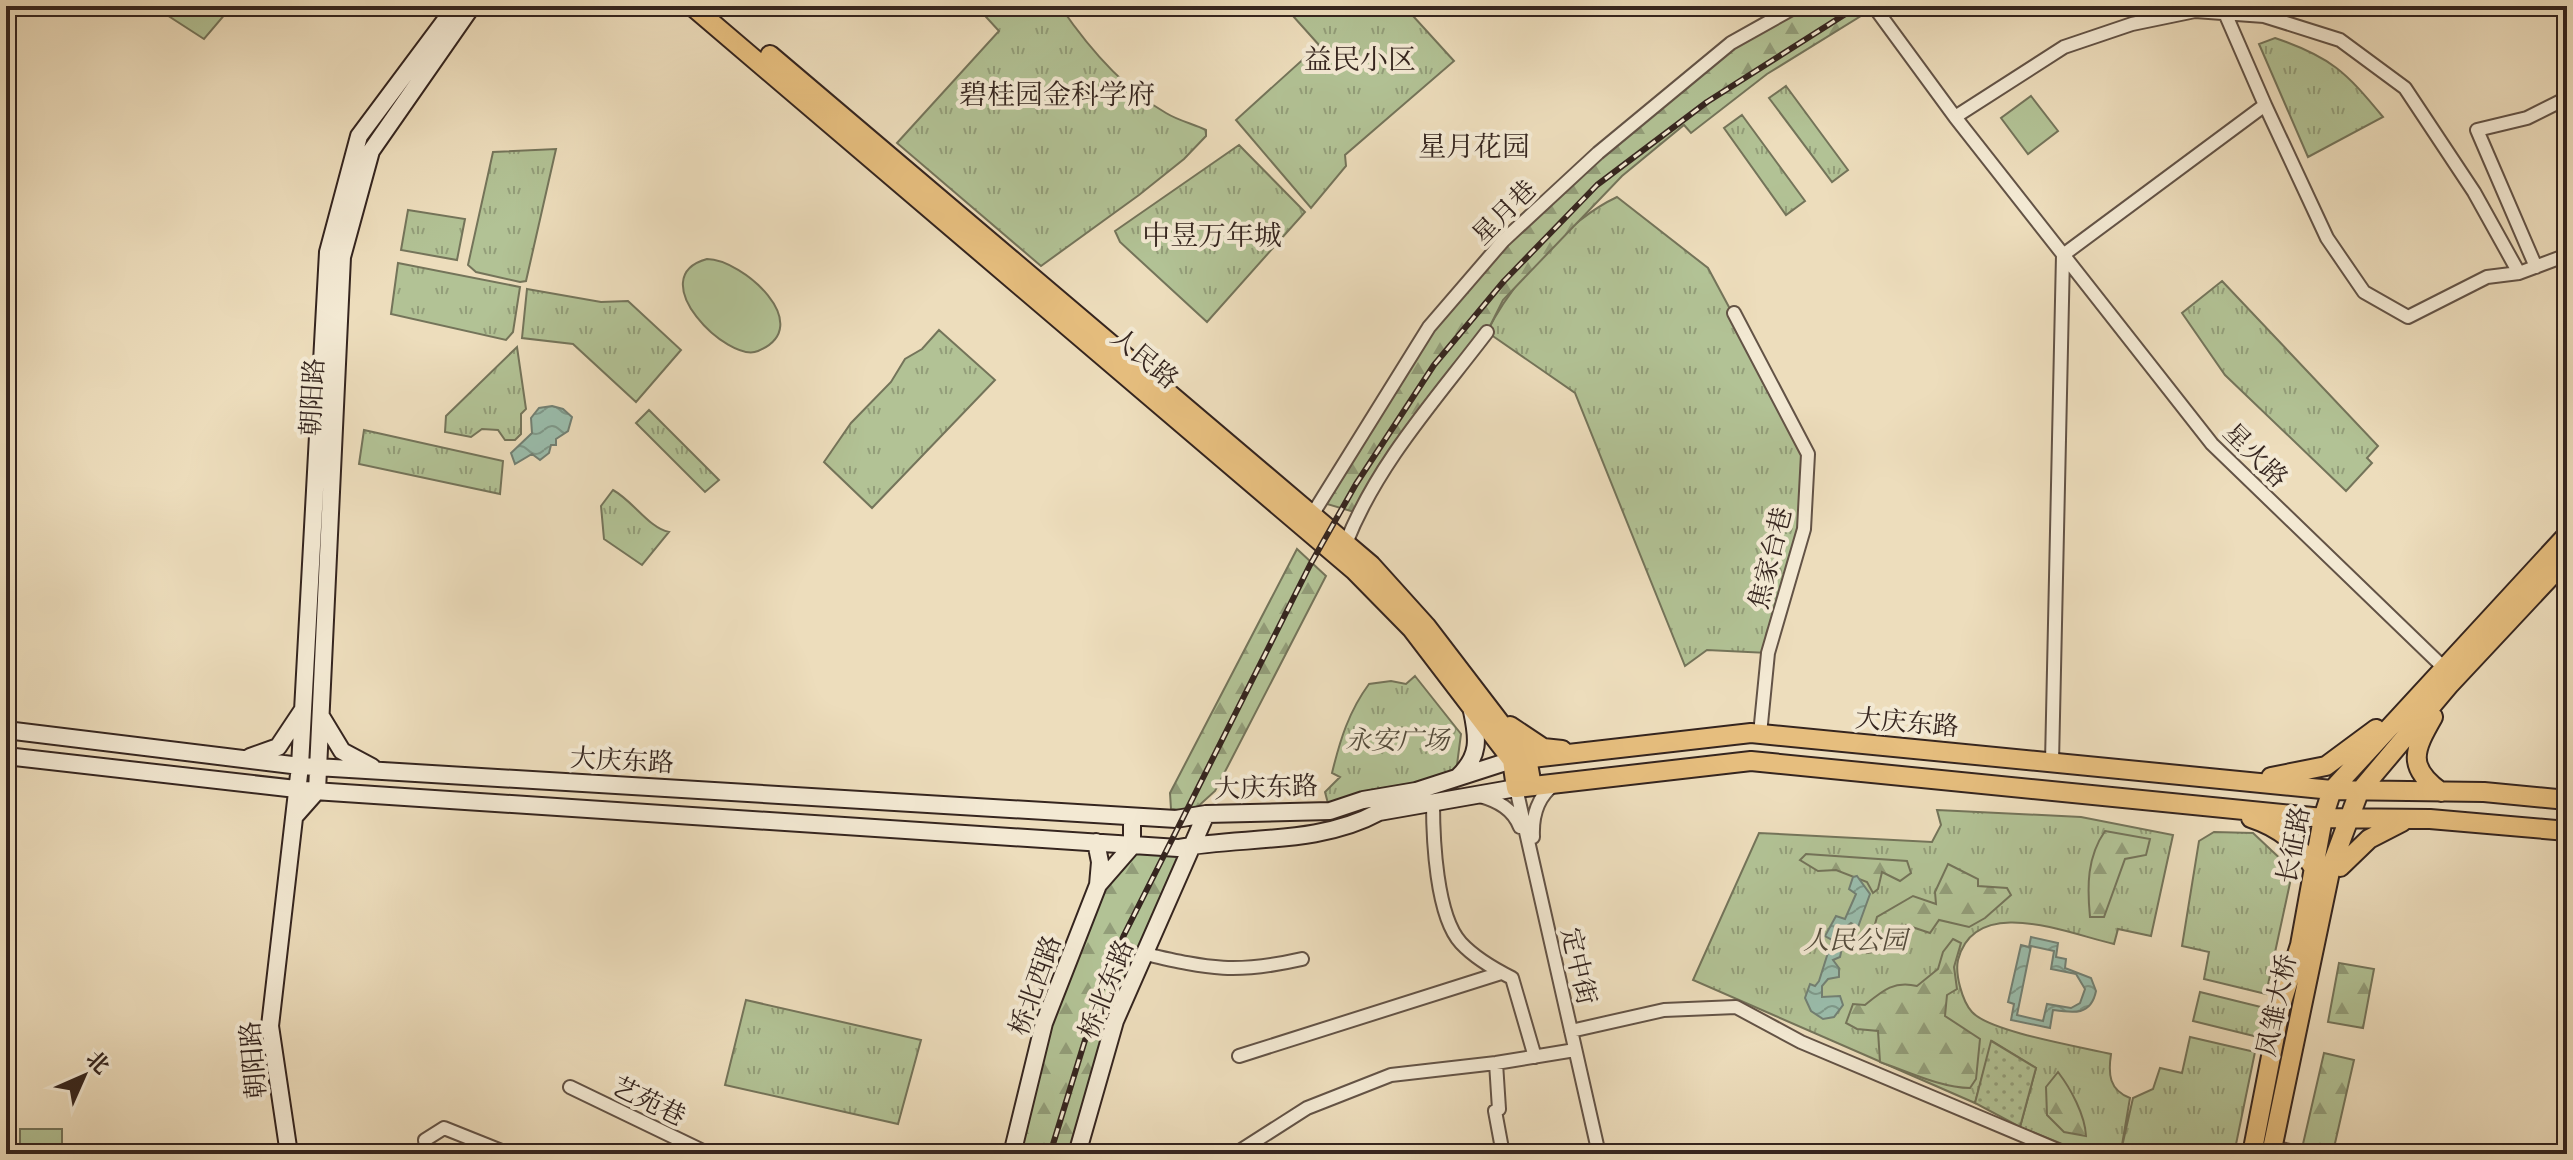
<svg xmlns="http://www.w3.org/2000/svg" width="2573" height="1160" font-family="'EB Garamond','Noto Serif SC',serif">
  <defs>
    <pattern id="grass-tufts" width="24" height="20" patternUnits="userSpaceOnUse" patternTransform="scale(2)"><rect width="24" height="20" fill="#b2c295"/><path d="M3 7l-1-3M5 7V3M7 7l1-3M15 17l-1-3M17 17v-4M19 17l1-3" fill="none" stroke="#929d79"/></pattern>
    <pattern id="forest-firs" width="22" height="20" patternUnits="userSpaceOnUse" patternTransform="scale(2)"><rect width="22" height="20" fill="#b2c295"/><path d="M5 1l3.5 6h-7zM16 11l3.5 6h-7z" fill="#929d79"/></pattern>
    <pattern id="garden-dots" width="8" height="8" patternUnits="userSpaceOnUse" patternTransform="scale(2)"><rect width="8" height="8" fill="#b2c295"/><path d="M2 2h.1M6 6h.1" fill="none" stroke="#929d79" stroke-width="1.8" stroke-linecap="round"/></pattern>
    <pattern id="water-waves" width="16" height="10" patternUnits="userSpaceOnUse" patternTransform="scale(2)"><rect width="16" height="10" fill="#9abdac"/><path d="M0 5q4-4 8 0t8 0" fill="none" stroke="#7e998b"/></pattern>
  </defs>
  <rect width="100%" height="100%" fill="#edddbc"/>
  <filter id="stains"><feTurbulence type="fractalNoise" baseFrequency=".0025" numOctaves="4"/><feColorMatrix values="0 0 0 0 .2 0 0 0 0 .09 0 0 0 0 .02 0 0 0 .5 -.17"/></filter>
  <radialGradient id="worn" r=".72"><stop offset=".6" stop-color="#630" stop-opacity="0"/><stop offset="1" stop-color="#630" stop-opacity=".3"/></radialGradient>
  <path fill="url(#grass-tufts)" stroke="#74745a" stroke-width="2" d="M153,6h79l-28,33z
    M976,6h84c28,41 62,82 106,107 13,8 28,11 40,17v6l-22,23 -45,36 -98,71 -144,-123 102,-112z
    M1284,6h120l50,55 -109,94 1,11 -35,42 -75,-88 83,-75z
    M2275,38c56,19 71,34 108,79l-75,40 -49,-113z
    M1786,86l62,84 -16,12 -63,-84z
    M1742,115l63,86 -19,14 -62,-87z
    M1239,145l66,67 -98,110 -87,-80 -5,-11z
    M556,149l-30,132 -6,1 -44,-10 -8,-7 25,-113z
    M1617,197l91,71 100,186 -4,75 -36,124 -61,-3 -22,16 -110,-273 -88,-61c24,-49 81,-112 130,-135z
    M408,210l57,9 -8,41 -56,-10z
    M398,263l122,24 -7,45 -7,8 -115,-26z
    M2222,281l156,165 -11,12 5,5 -26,28 -121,-116 -43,-62z
    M527,289l74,13 27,-1 53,49 -45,52 -63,-58 -51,-6z
    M939,330l56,50 -123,128 -48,-46 27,-39 40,-41 14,-23 17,-10z
    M517,347l9,62 -5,5v20l-6,6h-10l-7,-10 -16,-1 -11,8 -26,-5 1,-16z
    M649,410l70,70 -14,12 -69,-69z
    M364,430l139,31 -3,33 -141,-30z
    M613,490c20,11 36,38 56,42l-27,33 -38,-26 -3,-33z
    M1415,676l46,58 -6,46 -125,31 -5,-19 15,-15 -8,-4c8,-33 17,-62 37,-89l22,-3 15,3z
    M1937,810l144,7 92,18 -22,101 -33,-7 -4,15c-45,-10 -139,-51 -156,16 -3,14 4,41 14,52 18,20 110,35 139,42 -3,20 -2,36 19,44l-9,53 12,-53 20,-9 7,-21 22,5 8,-36 65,15 -21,102h-147l-67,-27 16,-59 -44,-27 -17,62 -282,-123 66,-147 173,9 9,-17z
    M2214,832l39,1 34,32 3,18 -24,111 -62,-15 5,-27 -27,-6 17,-105z
    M2200,992l69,17 -7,29 -69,-17z
    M746,1000l175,40 -23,84 -173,-39z"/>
  <path fill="url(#forest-firs)" stroke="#74745a" stroke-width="2" d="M1804,6h73l-110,68 -76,59 -7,-8 -62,51 -119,124 -16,32 -129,181 -38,-11 109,-175 74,-86 229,-196z
    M1297,549l29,27 -111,215 -22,20 -22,-2 -1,-16z
    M2105,831l45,8 -4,16 -21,4 -21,58h-14c-3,-31 -3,-60 15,-86z
    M1192,845l-42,99 -73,210h-65l32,-131 54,-138 34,-39z
    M1806,854l101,7 4,12 -11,8 -18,-9 -4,17 -5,4 -6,-11 -31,-12 -18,1 -18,-11z
    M1948,864l30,15v7l29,2 4,7 -26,23 -16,9 -30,-7 -9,13 -24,-8 -21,25 -18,3 10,-36 36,-21 23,8 -1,-12z
    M1953,939l8,4 -7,24 3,22 -10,6 -2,21 35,23 -4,40 -6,9c-28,0 -61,-16 -90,-26l-2,-31 -21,-2 -11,-6 7,-19 12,1c17,-14 29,-25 52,-19l21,-17 5,-17z
    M2339,963l35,6 -11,59 -35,-6z
    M2324,1053l30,7 -21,92 -30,-8z
    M2058,1072c13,17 27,43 28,64l-22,-4 -17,-17 -1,-28z"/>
  <path fill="url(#garden-dots)" stroke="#74745a" stroke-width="2" d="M1991,1041l45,27 -16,59 -45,-24z"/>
  <path fill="#b2c295" stroke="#74745a" stroke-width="2" d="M2031,96l27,35 -30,23 -27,-36z
    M707,259c35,0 111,67 51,92 -30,13 -117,-74 -51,-92z
    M20,1129h42v22h-42z"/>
  <path fill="url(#water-waves)" stroke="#728074" stroke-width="2" fill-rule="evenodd" d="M552,406l11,3 9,8 -4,14 -12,8v6h-5l-2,8 -9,7 -8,-6 -17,10 -4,-11 21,-20 -1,-15 8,-10z
    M1857,876l13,18 -12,33 -7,-4 -4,3 -7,31 -7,3 6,8v9l-11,2 -6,7v11l18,-1 3,9 -9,12 -11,2 -12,-8 -6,-13 5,-14 5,2 4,-5 13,-41 -7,-4 11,-20 9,3 11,-25 -7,-5 4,-12z
    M2031,937l27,6 -2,14 10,2 -1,9 26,10 5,13c-5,25 -23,22 -43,19l-3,18 -39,-8 3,-16 -6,-2 13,-57 8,2zM2031,946l23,5 -3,18 25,5 9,15 -5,14 -9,5 -24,-4 -4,17 -26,-6z"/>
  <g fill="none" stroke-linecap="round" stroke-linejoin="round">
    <g stroke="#635346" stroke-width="16">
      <path id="street" d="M1875,8l80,109 257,327 229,221
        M2225,13l40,92
        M1955,117l109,-70 68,-23 63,-13 69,5 76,24 65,48 69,104 45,81 48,-18
        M2536,267l-59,-137 50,-12 40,-20
        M1734,313l74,141 -4,75 -36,124 -8,81
        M1312,515l117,-188 74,-86 95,-88 133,-110 66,-37
        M1346,543c31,-79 90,-144 141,-211
        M2052,762l11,-507 202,-150 62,133 37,54 44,25 79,-40 32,-4
        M1516,788l83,366
        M1480,796c18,5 33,13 40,31
        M1433,803c0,35 3,113 28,140 14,15 33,26 51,35l23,79
        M1533,837c-1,-21 5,-41 22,-53
        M1145,954c65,15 91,20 157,5
        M1571,1031l93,-21 72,-3 65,35 266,112
        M1239,1056l262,-83
        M1496,1063l3,46 -4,2 8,43
        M570,1087l139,67
        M2281,1149l23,5
        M427,1154l-2,-14 19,-12 65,26
        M1235,1154l72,-46 84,-33 105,-12 79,-13"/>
    </g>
    <g stroke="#35251f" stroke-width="20">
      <path id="secondary" d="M322,718l20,33 30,16
        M6,730l294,36 876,53 30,-5 124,-3 33,-11 53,-9 96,-31
        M6,756l308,35 864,57c66,-12 141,-3 201,-36l137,-24
        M250,757l28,-10 24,-36
        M1458,777c22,-21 20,-38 14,-66
        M294,817l23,-26 25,-534 29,-106 101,-145
        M1096,842l4,20 -2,23
        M289,1154l-19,-128 30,-260 28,-514 31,-116 97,-130
        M1012,1154l32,-131 54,-138 34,-39v-29
        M1077,1154l38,-133 91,-207"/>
    </g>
    <g stroke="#35251f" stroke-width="22">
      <path id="primary" d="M692,6l663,565 57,58 100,131 4,28 235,-27 572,57 107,1 137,12
        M770,55l601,510 55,61 101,132 5,28
        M2433,717c-19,33 -27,50 8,75
        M1510,726l33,22 19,2
        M1515,760l236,-27 581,57 152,2 83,8
        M2271,777l55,-11 50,-37
        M2251,818c30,10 47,25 64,52
        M2340,867l29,-28 33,-17
        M2252,1154l29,-149 19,-60 23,-127 9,-28 235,-255
        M2271,1154l60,-287 28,-75 91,-108 117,-125"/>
    </g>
    <use href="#street" stroke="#f3e9d3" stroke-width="12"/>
    <use href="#secondary" stroke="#f3e9d3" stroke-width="16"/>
    <use href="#primary" stroke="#e6be7e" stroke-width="18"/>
    <g stroke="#35251f" stroke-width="6">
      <path id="rail" d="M1050,1154l48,-156 26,-63 186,-370 46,-81 78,-119 70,-84 93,-96 110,-83 151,-96"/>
    </g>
    <use href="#rail" stroke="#f3e9d3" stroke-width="3" stroke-dasharray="9" stroke-linecap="butt"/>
  </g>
  <g text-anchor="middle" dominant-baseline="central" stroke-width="8" stroke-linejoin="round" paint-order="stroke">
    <g font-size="26" fill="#35251f" stroke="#f3e9d3">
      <text transform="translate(1504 212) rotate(-45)">星月巷</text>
      <text transform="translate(1145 358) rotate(40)">人民路</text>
      <text transform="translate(312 397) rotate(-87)">朝阳路</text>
      <text transform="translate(2256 455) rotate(45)">星火路</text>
      <text transform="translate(1770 558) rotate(-76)">焦家台巷</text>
      <text transform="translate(1907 722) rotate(5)">大庆东路</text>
      <text transform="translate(622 760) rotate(3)">大庆东路</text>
      <text transform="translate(1266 787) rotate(-2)">大庆东路</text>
      <text transform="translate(2293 845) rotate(-79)">长征路</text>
      <text transform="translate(1579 966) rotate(77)">定中街</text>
      <text transform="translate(1035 985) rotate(-70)">桥北西路</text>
      <text transform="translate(1106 989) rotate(-68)">桥北东路</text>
      <text transform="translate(2276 1005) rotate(-78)">凤雏大桥</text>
      <text transform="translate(253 1060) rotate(-95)">朝阳路</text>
      <text transform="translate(649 1101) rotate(26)">艺苑巷</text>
    </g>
    <g font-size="26" font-style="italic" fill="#544c3c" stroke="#f3e9d3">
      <text x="1397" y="740">永安广场</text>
      <text x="1855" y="940">人民公园</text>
    </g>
    <g font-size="28" fill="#35251f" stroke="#f3e9d3">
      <text x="1360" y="59">益民小区</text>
      <text x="1057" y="94">碧桂园金科学府</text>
      <text x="1474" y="146">星月花园</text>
      <text x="1212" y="235">中昱万年城</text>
    </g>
  </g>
  <rect width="2573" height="1160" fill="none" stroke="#edddbc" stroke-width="32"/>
  <rect x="8" y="8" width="2557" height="1144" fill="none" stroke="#35251f" stroke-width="4"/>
  <rect x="16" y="16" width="2541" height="1128" fill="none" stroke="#35251f" stroke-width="2"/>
  <g transform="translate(84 1076) rotate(45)" stroke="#f3e9d3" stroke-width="6" paint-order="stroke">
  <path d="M0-6L14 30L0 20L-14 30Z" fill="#35251f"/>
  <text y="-12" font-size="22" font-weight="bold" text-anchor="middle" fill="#35251f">北</text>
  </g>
  <rect width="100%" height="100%" filter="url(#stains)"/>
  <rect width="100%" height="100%" fill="url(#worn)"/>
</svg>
